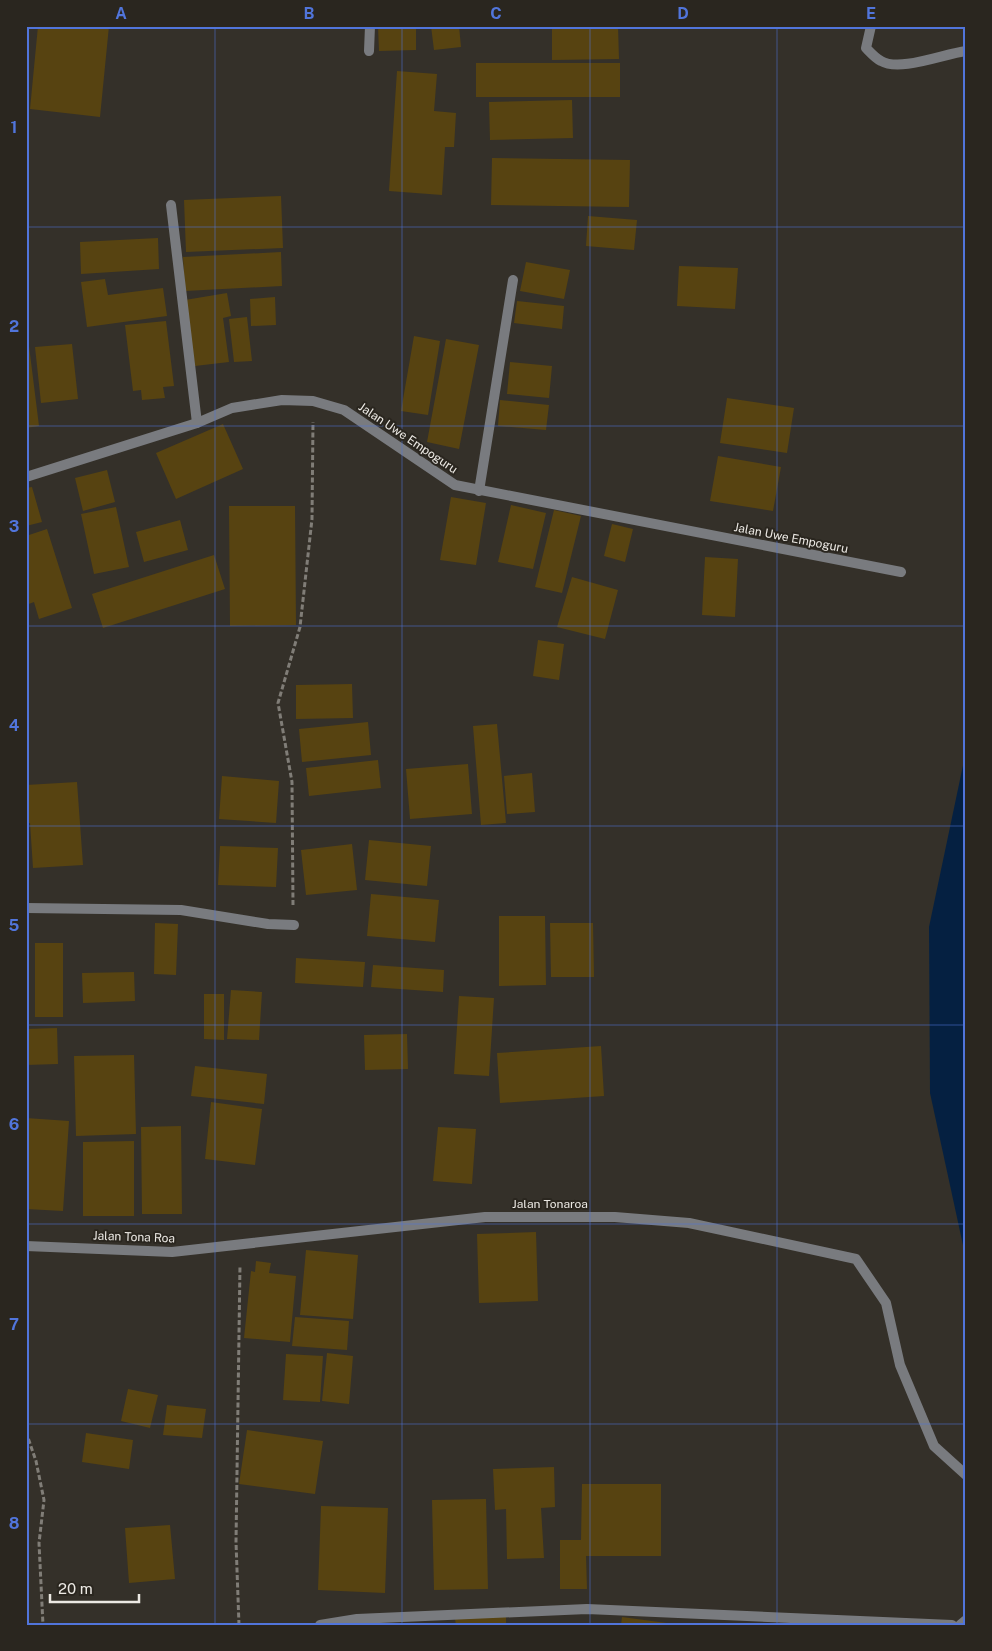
<svg xmlns="http://www.w3.org/2000/svg" width="992" height="1651" font-family="'Public Sans',sans-serif">
  <rect width="100%" height="100%" fill="#343029"/>
  <path fill="#052041" d="M966,751v508l-36,-166 -1,-166z"/>
  <path fill="#574311" d="M38,26h71l-9,91 -70,-8z
    M378,26h38v24l-37,1z
    M431,26h28l2,21 -27,3z
    M552,26h66l1,33 -67,1z
    M476,63h144v34h-144z
    M397,71l40,3 -3,37 22,2 -2,34h-9l-3,48 -53,-4z
    M572,100l1,38 -83,2 -1,-38z
    M492,158l138,2 -1,47 -138,-2z
    M281,196l2,52 -97,4 -2,-52z
    M588,216l49,4 -3,30 -48,-4z
    M158,238l1,31 -78,5 -1,-32z
    M281,252l1,34 -97,5 -2,-34z
    M526,262l44,8 -6,29 -44,-8z
    M679,266l59,2 -3,41 -58,-3z
    M105,279l3,16 55,-7 4,28 -80,11 -6,-45z
    M227,293l4,23 -8,2 6,44 -34,4 -10,-66z
    M275,297l1,28 -25,1 -1,-27z
    M517,301l47,5 -2,23 -48,-6z
    M247,317l5,44 -18,1 -5,-43z
    M166,321l8,65 -11,1 2,11 -23,2 -1,-10 -8,1 -8,-66z
    M27,330l12,96 -13,2v-97z
    M414,336l26,5 -12,74 -27,-4z
    M446,339l33,6 -20,104 -32,-7z
    M72,344l6,55 -37,4 -6,-56z
    M510,362l42,4 -3,32 -42,-4z
    M727,398l67,10 -7,45 -67,-10z
    M500,400l49,5 -3,25 -48,-4z
    M223,424l20,45 -67,30 -20,-46z
    M718,456l63,11 -8,44 -63,-10z
    M107,470l8,32 -32,9 -8,-33z
    M32,487l10,35 -16,4v-38z
    M451,497l35,6 -10,62 -36,-5z
    M511,505l35,8 -13,56 -35,-7z
    M229,506h66l1,119 -66,1z
    M116,507l13,60 -35,7 -13,-60z
    M554,510l27,6 -19,77 -27,-6z
    M180,520l8,30 -44,12 -8,-30z
    M612,524l21,5 -8,33 -21,-6z
    M47,529l25,79 -33,11 -5,-17 -8,3v-69z
    M214,555l11,34 -122,39 -11,-34z
    M705,557l33,2 -3,58 -33,-2z
    M572,577l46,13 -13,49 -48,-12z
    M538,640l26,4 -5,36 -26,-4z
    M352,684l1,34 -57,1v-34z
    M368,722l3,33 -69,7 -3,-33z
    M497,724l9,99 -25,2 -8,-99z
    M378,760l3,28 -72,8 -3,-28z
    M468,764l4,50 -62,5 -4,-50z
    M532,773l3,39 -28,2 -3,-38z
    M222,776l57,5 -3,42 -57,-4z
    M77,782l6,83 -50,3 -3,-45h-4v-38z
    M369,840l62,6 -4,40 -62,-6z
    M352,844l5,46 -51,5 -5,-45z
    M220,846l58,2 -2,39 -58,-2z
    M371,894l68,6 -4,42 -68,-6z
    M499,916h46l1,69 -47,1z
    M155,923l23,1 -2,51 -22,-1z
    M550,923h43l1,54h-43z
    M35,943h28v74h-28z
    M296,958l69,4 -2,25 -68,-4z
    M373,965l71,5 -1,22 -72,-5z
    M134,972l1,29 -52,2 -1,-30z
    M231,990l31,2 -3,48 -32,-1z
    M204,994h20v46l-20,-1z
    M459,996l35,2 -5,78 -35,-2z
    M57,1028l1,36 -32,1v-36z
    M407,1034l1,35 -43,1 -1,-35z
    M601,1046l3,50 -104,7 -3,-50z
    M134,1055l2,79 -60,2 -2,-80z
    M195,1066l72,8 -3,30 -73,-8z
    M211,1102l51,7 -7,56 -50,-6z
    M26,1118l43,3 -6,90 -37,-2z
    M181,1126l1,88h-40l-1,-87z
    M438,1127l38,2 -4,55 -39,-3z
    M134,1141v75h-51v-74z
    M536,1232l2,69 -59,2 -2,-69z
    M306,1250l52,5 -5,64 -53,-4z
    M256,1261l15,2 -2,10 27,3 -6,66 -46,-4 7,-67 4,1z
    M295,1317l54,4 -2,29 -55,-4z
    M327,1353l26,3 -4,48 -27,-3z
    M286,1354l37,2 -3,46 -37,-2z
    M128,1389l30,6 -8,33 -29,-7z
    M167,1405l39,4 -4,29 -39,-3z
    M247,1430l76,11 -8,53 -76,-10z
    M86,1433l47,7 -4,29 -47,-7z
    M554,1467l1,40 -14,1 3,50 -37,1 -1,-50 -11,1 -2,-41z
    M582,1484h79v72h-75l1,33h-27v-49h21z
    M486,1499l2,90 -54,1 -2,-90z
    M321,1506l67,2 -3,85 -67,-3z
    M170,1525l5,54 -46,4 -4,-55z
    M506,1616v9h-50l-1,-6z
    M622,1617l52,7v1h-53z"/>
  <g fill="none" stroke-linecap="round" stroke-linejoin="round">
    <path stroke="#807d77" stroke-width="3" stroke-dasharray="5 2.5" stroke-linecap="butt" d="M293,905l-1,-123 -14,-79 22,-76 12,-108 1,-97
      M26,1432l10,29 8,39 -5,43 4,82
      M239,1625l-3,-83 4,-277"/>
    <path stroke="#797b7f" stroke-width="10" d="M171,205l26,218
      M479,491l34,-211"/>
    <path stroke="#797b7f" stroke-width="10" d="M871,26l-5,22c4,4 9,10 15,13 19,11 62,-7 85,-10
      M369,51l1,-25
      M26,477l171,-54 35,-15 50,-8 31,1 31,9 111,75 446,87
      M26,908l155,2 87,14 26,1
      M26,1246l146,6 313,-35h130l74,6 167,36 30,44 14,62 34,81 32,29
      M320,1625l37,-6 230,-10 365,16
      M960,1625l6,-5"/>
  </g>
  <path fill="none" stroke="#5175db" stroke-width="1" stroke-opacity="0.55" d="M215,26v1599M402,26v1599M590,26v1599M777,26v1599M26,227h940M26,426h940M26,626h940M26,826h940M26,1025h940M26,1224h940M26,1424h940"/>
  <g text-anchor="middle" dominant-baseline="central" stroke-width="4" stroke-linejoin="round" paint-order="stroke">
    <g font-size="12" fill="#ece9e4" stroke="#2a261f">
      <text transform="translate(408 438) rotate(34)">Jalan Uwe Empoguru</text>
      <text transform="translate(791 538) rotate(11)">Jalan Uwe Empoguru</text>
      <text x="550" y="1204">Jalan Tonaroa</text>
      <text transform="translate(134 1237) rotate(2)">Jalan Tona Roa</text>
    </g>
  </g>
  <rect width="992" height="1651" fill="none" stroke="#2a261f" stroke-width="55"/>
  <path d="M50 1594v8h89v-8" fill="none" stroke="#ece9e4" stroke-width="2.5"/>
  <text x="58" y="1594" font-size="15" fill="#ece9e4" stroke="#2a261f" stroke-width="4" paint-order="stroke">20 m</text>
  <rect x="28" y="28" width="936" height="1596" fill="none" stroke="#5175db" stroke-width="2"/>
  <g font-size="16" text-anchor="middle" font-weight="bold" fill="#5175db">
    <text x="121" y="19">A</text>
    <text x="309" y="19">B</text>
    <text x="496" y="19">C</text>
    <text x="683" y="19">D</text>
    <text x="871" y="19">E</text>
    <text x="14" y="133">1</text>
    <text x="14" y="332">2</text>
    <text x="14" y="532">3</text>
    <text x="14" y="731">4</text>
    <text x="14" y="931">5</text>
    <text x="14" y="1130">6</text>
    <text x="14" y="1330">7</text>
    <text x="14" y="1529">8</text>
  </g>
</svg>
